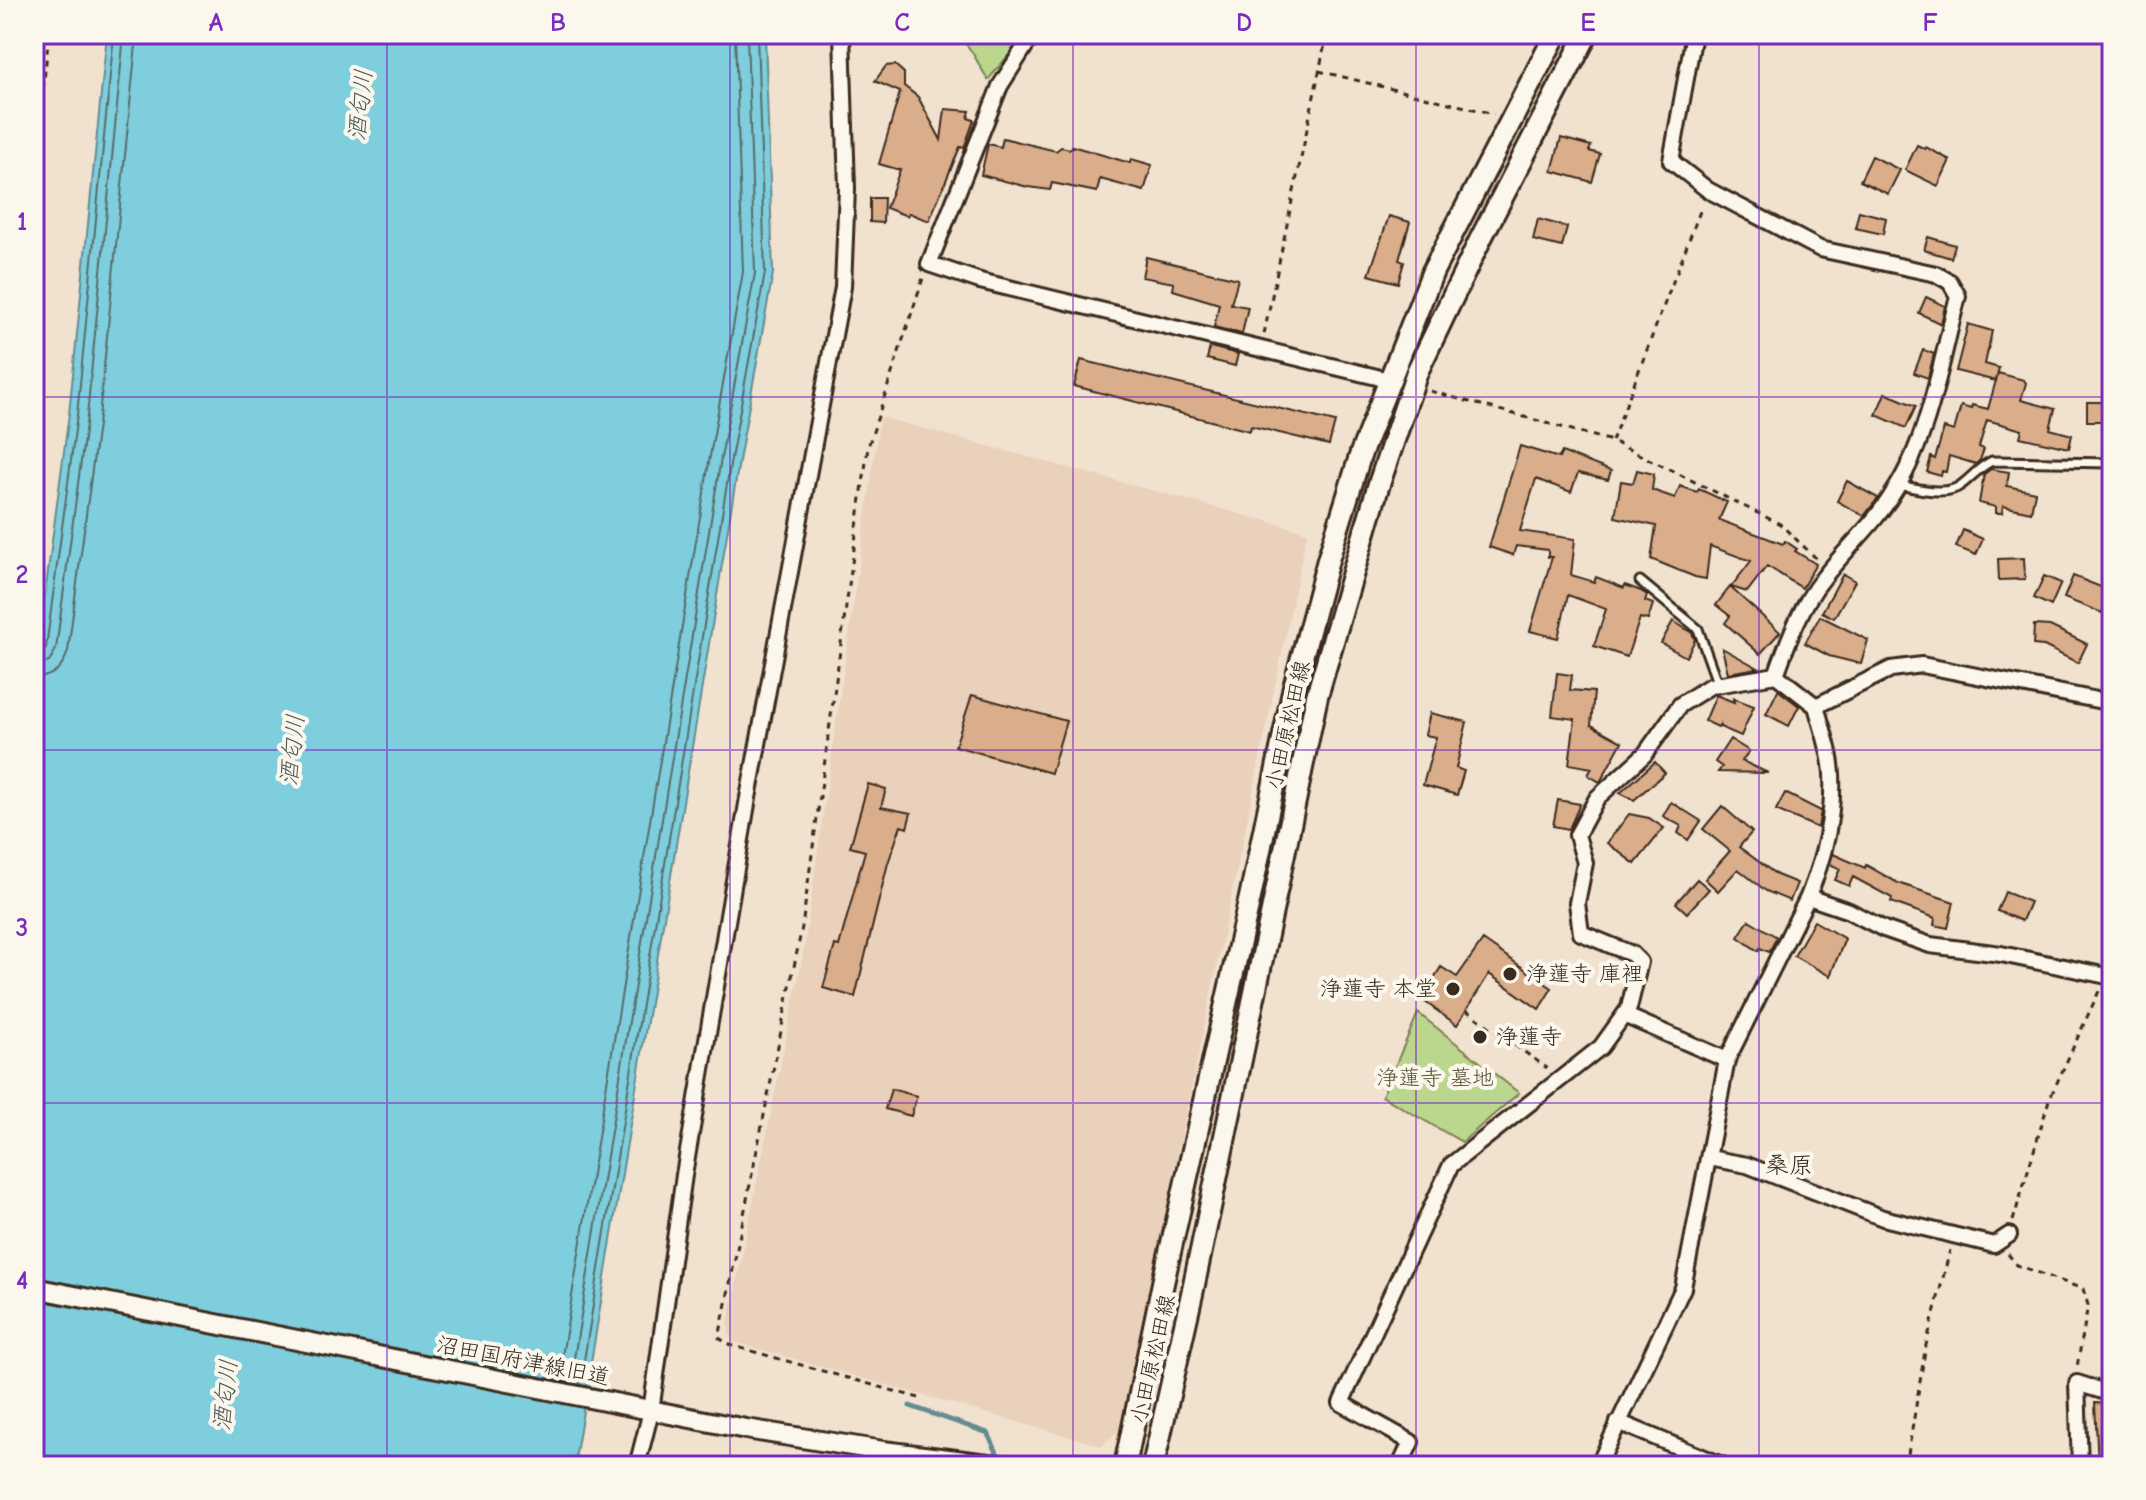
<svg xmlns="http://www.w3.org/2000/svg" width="2146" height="1500" font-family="'Comic Neue','Klee One',sans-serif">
  <rect width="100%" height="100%" fill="#f1e1cf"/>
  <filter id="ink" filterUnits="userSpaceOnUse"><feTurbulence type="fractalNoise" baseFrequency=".0125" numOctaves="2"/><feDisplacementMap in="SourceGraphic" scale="16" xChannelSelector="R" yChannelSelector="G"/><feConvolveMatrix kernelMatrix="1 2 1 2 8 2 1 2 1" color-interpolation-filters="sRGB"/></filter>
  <g filter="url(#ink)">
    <path fill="#ead1bb" d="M880,417l427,115 -186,895 -19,19 -371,-105 -3,-17 75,-369z"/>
    <path fill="#bbd68d" stroke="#7b8056" stroke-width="2" d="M958,34h68l-38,46 -16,-28z
      M1418,1013l101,80 -57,49 -80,-46z"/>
    <path fill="#7fcedd" stroke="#648c91" stroke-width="2" d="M107,34h658l8,239 -34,188 -165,1005h-540v-790l35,-262z"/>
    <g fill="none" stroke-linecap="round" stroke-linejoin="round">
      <path stroke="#566c6a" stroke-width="2" d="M34,656l8,-1 4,-7 31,-233 37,-381
        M34,666l15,-4 7,-13 31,-233 37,-382
        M34,678c18,0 29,-10 34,-27l31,-234 38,-383
        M558,1381l152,-925 33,-184 -8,-238
        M570,1383l151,-925 34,-185 -8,-239
        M580,1385l151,-926 34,-186 -8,-239"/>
      <path stroke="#648c91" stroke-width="5" d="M910,1406l78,27 12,26"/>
    </g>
    <path fill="#daad8b" stroke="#3b2a1e" stroke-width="2" d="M895,65l9,8v13l14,11 23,43 4,-31 25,2 -2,7 6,2 -10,28 -4,-1 -31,74 -20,-8 -2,3 -21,-8 14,-38 -21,-6 21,-72 -25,-11 11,-15z
      M1003,138l53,13 5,-4 10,2 1,-3 58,17 1,-4 21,6 -8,26 -44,-12 -3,13 -45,-9 -2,7 -22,-3 -47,-12 7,-31 13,3z
      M1561,138l30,8 -2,5 11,3 -8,28 -40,-11z
      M1917,145l8,4 1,-2 24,13 -12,26 -33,-16z
      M1872,156l28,14 -12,24 -28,-13z
      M870,198h14l-1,25 -13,-1z
      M1859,211l27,7 -3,16 -28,-6z
      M1389,216l21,6 -11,38 5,2 -6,21 -29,-8z
      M1538,219l29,8 -5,20 -29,-7z
      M1928,237l27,8 -4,13 -27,-8z
      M1146,257l92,22 -7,25 17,3 -6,27 -28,-7 5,-23 -46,-14 1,-7 -32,-6z
      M1926,297l19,9 -4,18 -22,-11z
      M1968,324l24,7 -7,33 14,4 -3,13 -40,-10z
      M1210,347l28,7 -3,12 -28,-7z
      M1923,350l11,4 -6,24 -14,-5z
      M1081,360l254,62 -6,23 -78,-19 -1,5 -176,-45z
      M1998,373l26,7 2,3 -5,17 34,9 -5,20 22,6 -3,13 -49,-11 2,-7 -35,-10 -8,27 5,2 -4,11 -4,4 -27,-8 -3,16 -4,-1 -1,5 -14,-4 4,-15 4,2 9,-31 10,3 7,-25 10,3 1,-4 16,4z
      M1885,393l31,13 -10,22 -30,-13z
      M2087,402h25v19h-25z
      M1520,446l39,12 3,-6 49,19 -3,9 -30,-7 -7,19 -35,-13 -16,52 55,8 -4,36 23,7 2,-5 28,11 1,-3 16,6 6,4 -2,6 8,3 -5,16 -8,-2 -13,39 -33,-11 12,-37 -38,-14 -10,43 -28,-7 22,-74h-4v-7l-32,-4 -3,9 -24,-8z
      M1991,469l18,3 -2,14 28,6 -4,20 -28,-6 -1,7h-6v-6l-17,-4 5,-29z
      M1637,470l17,4 -2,16 23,8 5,-12 17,6 2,-3 28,13 -8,18 64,24 2,-3 12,8 -2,2 21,13 -14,24 -35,-22 -20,26 -16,-5 20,-26 -41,-15 -4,33 -11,-2 -44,-18 5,-33 -41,-9 6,-36 12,2z
      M1847,481l31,17 -14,18 -27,-15z
      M1963,530l20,9 -7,16 -20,-8z
      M2024,558l1,21 -26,1 -1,-21z
      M1843,574l12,7 -21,37 -12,-6z
      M2044,576l17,7 -10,23 -17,-8z
      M2073,576l38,15 -9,22 -38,-15z
      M1730,587l50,45 -20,22 -35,-31 5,-7 -14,-11z
      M1820,616l48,24 -7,24 -32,-8 -24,-13z
      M1673,621l19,12 3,7 -9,17 -25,-14z
      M2034,625l16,1 37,18 -9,19 -34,-17 -11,-1z
      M1722,648l36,20 -30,5z
      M1557,673l15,2 -2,15 24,2 -3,33 31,17 -22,40 -12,-7 4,-7 -23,-4 6,-45 -23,-3z
      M1778,690l21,16 -10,20 -23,-12z
      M972,695l94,26 -15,52 -96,-27z
      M1716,695l18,7 -1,-4 21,8 -13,30 -21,-9v-3l-2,3 -13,-6z
      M1430,713l37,9 -11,46 8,3 -7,24 -34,-10 13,-48 -11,-2z
      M1730,739l19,12 -7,10 26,12 -50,-1 4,-5 -7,-5z
      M1655,762l10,11 -31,27 -14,-7z
      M868,784l18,5 -5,18 30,6 -4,15 -6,-2 -13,37 -33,134 -32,-9 12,-43 4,1 26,-95 -15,-4z
      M1785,793l36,18 -3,17 -42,-18z
      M1558,800l22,4 -11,25 -16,-3z
      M1671,802l30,19 -13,19 -10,-7 3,-7 -18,-10z
      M1722,806l30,26 -13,15 38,28 20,8 -7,18 -24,-10 -28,-22 -20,22 -13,-12 25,-28 -27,-22z
      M1629,814l20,4 15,10 -29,36 -28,-21z
      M1833,854l32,14 1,-3 32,18 56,19 -6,26 -14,-3 1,-7 -44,-16 1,-4 -39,-21 -4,9 -14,-6 5,-11 -10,-5z
      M1697,879l12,10 -22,24 -11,-10z
      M2005,892l25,10 -8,19 -25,-10z
      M1749,920l28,17 -8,15 -9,-4 -2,3 -20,-14z
      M1814,921l31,18 -15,37 -36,-20z
      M1483,940l69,48 -13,21 -50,-35 -32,51 -36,-26 20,-32 16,10z
      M891,1089l26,7 -6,20 -26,-7z
      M2095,1403l17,1v62h-14z"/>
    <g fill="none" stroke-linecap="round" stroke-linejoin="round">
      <g stroke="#3b2a1e" stroke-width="13">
        <path id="service" d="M1898,485c19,3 48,12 63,0 11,-8 18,-18 31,-24l120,2
          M1640,581l58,48 20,56"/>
      </g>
      <g stroke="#3b2a1e" stroke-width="20">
        <path id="minor" d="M1033,34l-33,52 -71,178 51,17 409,99
          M1694,34l-23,127 37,29 112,59 116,25 14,8 8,14c-16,61 -28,137 -61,191 -21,36 -48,58 -73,90 -23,28 -36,64 -48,98
          M2112,703l-190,-38 -31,4 -75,37c6,22 15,46 16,68 2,44 -8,83 -24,123l41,14 35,18 46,16 71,9 111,23
          M1624,1015l103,45
          M1709,1158l38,7 136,53 111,27 15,-10
          M1618,1422l106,44
          M637,1466l14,-55 33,-236 64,-377 95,-511 4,-99 -5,-154
          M1400,1466l11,-24 -70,-39 110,-238 150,-118 28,-39 11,-46 -8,-8 -51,-21 -4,-30 8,-40 -8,-28 20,-37 48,-44 35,-49 30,-19 66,-11 40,31
          M1598,1466l85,-178 44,-228 81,-163
          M2080,1466l-3,-83 35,11"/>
      </g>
      <g stroke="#3b2a1e" stroke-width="24">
        <path id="tertiary" d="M34,1288l712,141 137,22 122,15"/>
      </g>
      <g stroke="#3b2a1e" stroke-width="26">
        <path id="secondary" d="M1125,1466l38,-183 88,-390 43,-206 34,-127 33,-107 72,-182 123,-237
          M1153,1466l39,-172 125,-598 61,-209 39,-115 64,-134 106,-204"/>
      </g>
      <path stroke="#3b2a1e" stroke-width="3" stroke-dasharray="6 6" stroke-linecap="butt" d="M1319,71l175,43
        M34,172l15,-138
        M1264,334l63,-300
        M1430,391l182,50 168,83 38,36
        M1612,441l90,-235
        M1466,1010l81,58
        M2013,1221l36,-121 51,-111
        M2008,1254l9,11 66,24 5,16 -11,62
        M919,1398l-189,-53 -11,-7 83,-411 66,-480 55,-169
        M1906,1466l20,-121 24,-95"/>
      <use href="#service" stroke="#fbf7ec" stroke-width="7"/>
      <use href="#minor" stroke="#fbf7ec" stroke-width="14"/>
      <use href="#tertiary" stroke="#fbf7ec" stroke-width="18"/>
      <use href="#secondary" stroke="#fbf7ec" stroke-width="20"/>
    </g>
  </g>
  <path fill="none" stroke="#7b2cbf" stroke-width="2" stroke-opacity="0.55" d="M387,34v1432M730,34v1432M1073,34v1432M1416,34v1432M1759,34v1432M34,397h2078M34,750h2078M34,1103h2078"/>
  <g fill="#3b2a1e" stroke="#fbf7ec" stroke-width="3">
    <circle cx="1510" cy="974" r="8"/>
    <circle cx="1453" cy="989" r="8"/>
    <circle cx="1480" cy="1037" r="8"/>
  </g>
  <g text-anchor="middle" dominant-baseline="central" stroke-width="8" stroke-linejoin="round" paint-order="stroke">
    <g font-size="22" fill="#3b2a1e" stroke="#fbf7ec">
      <text transform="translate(1288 725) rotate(-77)">小田原松田線</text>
      <text transform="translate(1153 1359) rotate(-77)">小田原松田線</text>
      <text transform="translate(523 1361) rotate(11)">沼田国府津線旧道</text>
    </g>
    <g font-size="22" fill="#3b2a1e" stroke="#fbf7ec" text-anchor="start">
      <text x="1526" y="974">浄蓮寺 庫裡</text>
      <text x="1437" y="989" text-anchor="end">浄蓮寺 本堂</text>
      <text x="1496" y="1037">浄蓮寺</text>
    </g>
    <g font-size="22" fill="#5b553a" stroke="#fbf7ec">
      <text x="1435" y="1078">浄蓮寺 墓地</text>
    </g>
    <g font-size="24" font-style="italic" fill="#4f5b57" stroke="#fbf7ec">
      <text transform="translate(360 105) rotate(-84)">酒匂川</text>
      <text transform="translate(292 750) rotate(-84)">酒匂川</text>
      <text transform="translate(225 1395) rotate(-84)">酒匂川</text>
    </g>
    <g font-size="24" fill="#3b2a1e" stroke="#fbf7ec">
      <text x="1789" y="1165">桑原</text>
    </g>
  </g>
  <rect width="2146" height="1500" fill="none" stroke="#fbf7ec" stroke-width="88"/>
  <rect x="44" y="44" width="2058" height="1412" fill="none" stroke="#7b2cbf" stroke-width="3"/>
  <g font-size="26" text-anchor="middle" font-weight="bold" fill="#7b2cbf">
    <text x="216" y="31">A</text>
    <text x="558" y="31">B</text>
    <text x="902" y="31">C</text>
    <text x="1244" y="31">D</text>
    <text x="1588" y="31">E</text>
    <text x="1930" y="31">F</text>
    <text x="22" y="230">1</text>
    <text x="22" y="583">2</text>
    <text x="22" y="936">3</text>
    <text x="22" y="1289">4</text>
  </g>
</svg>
